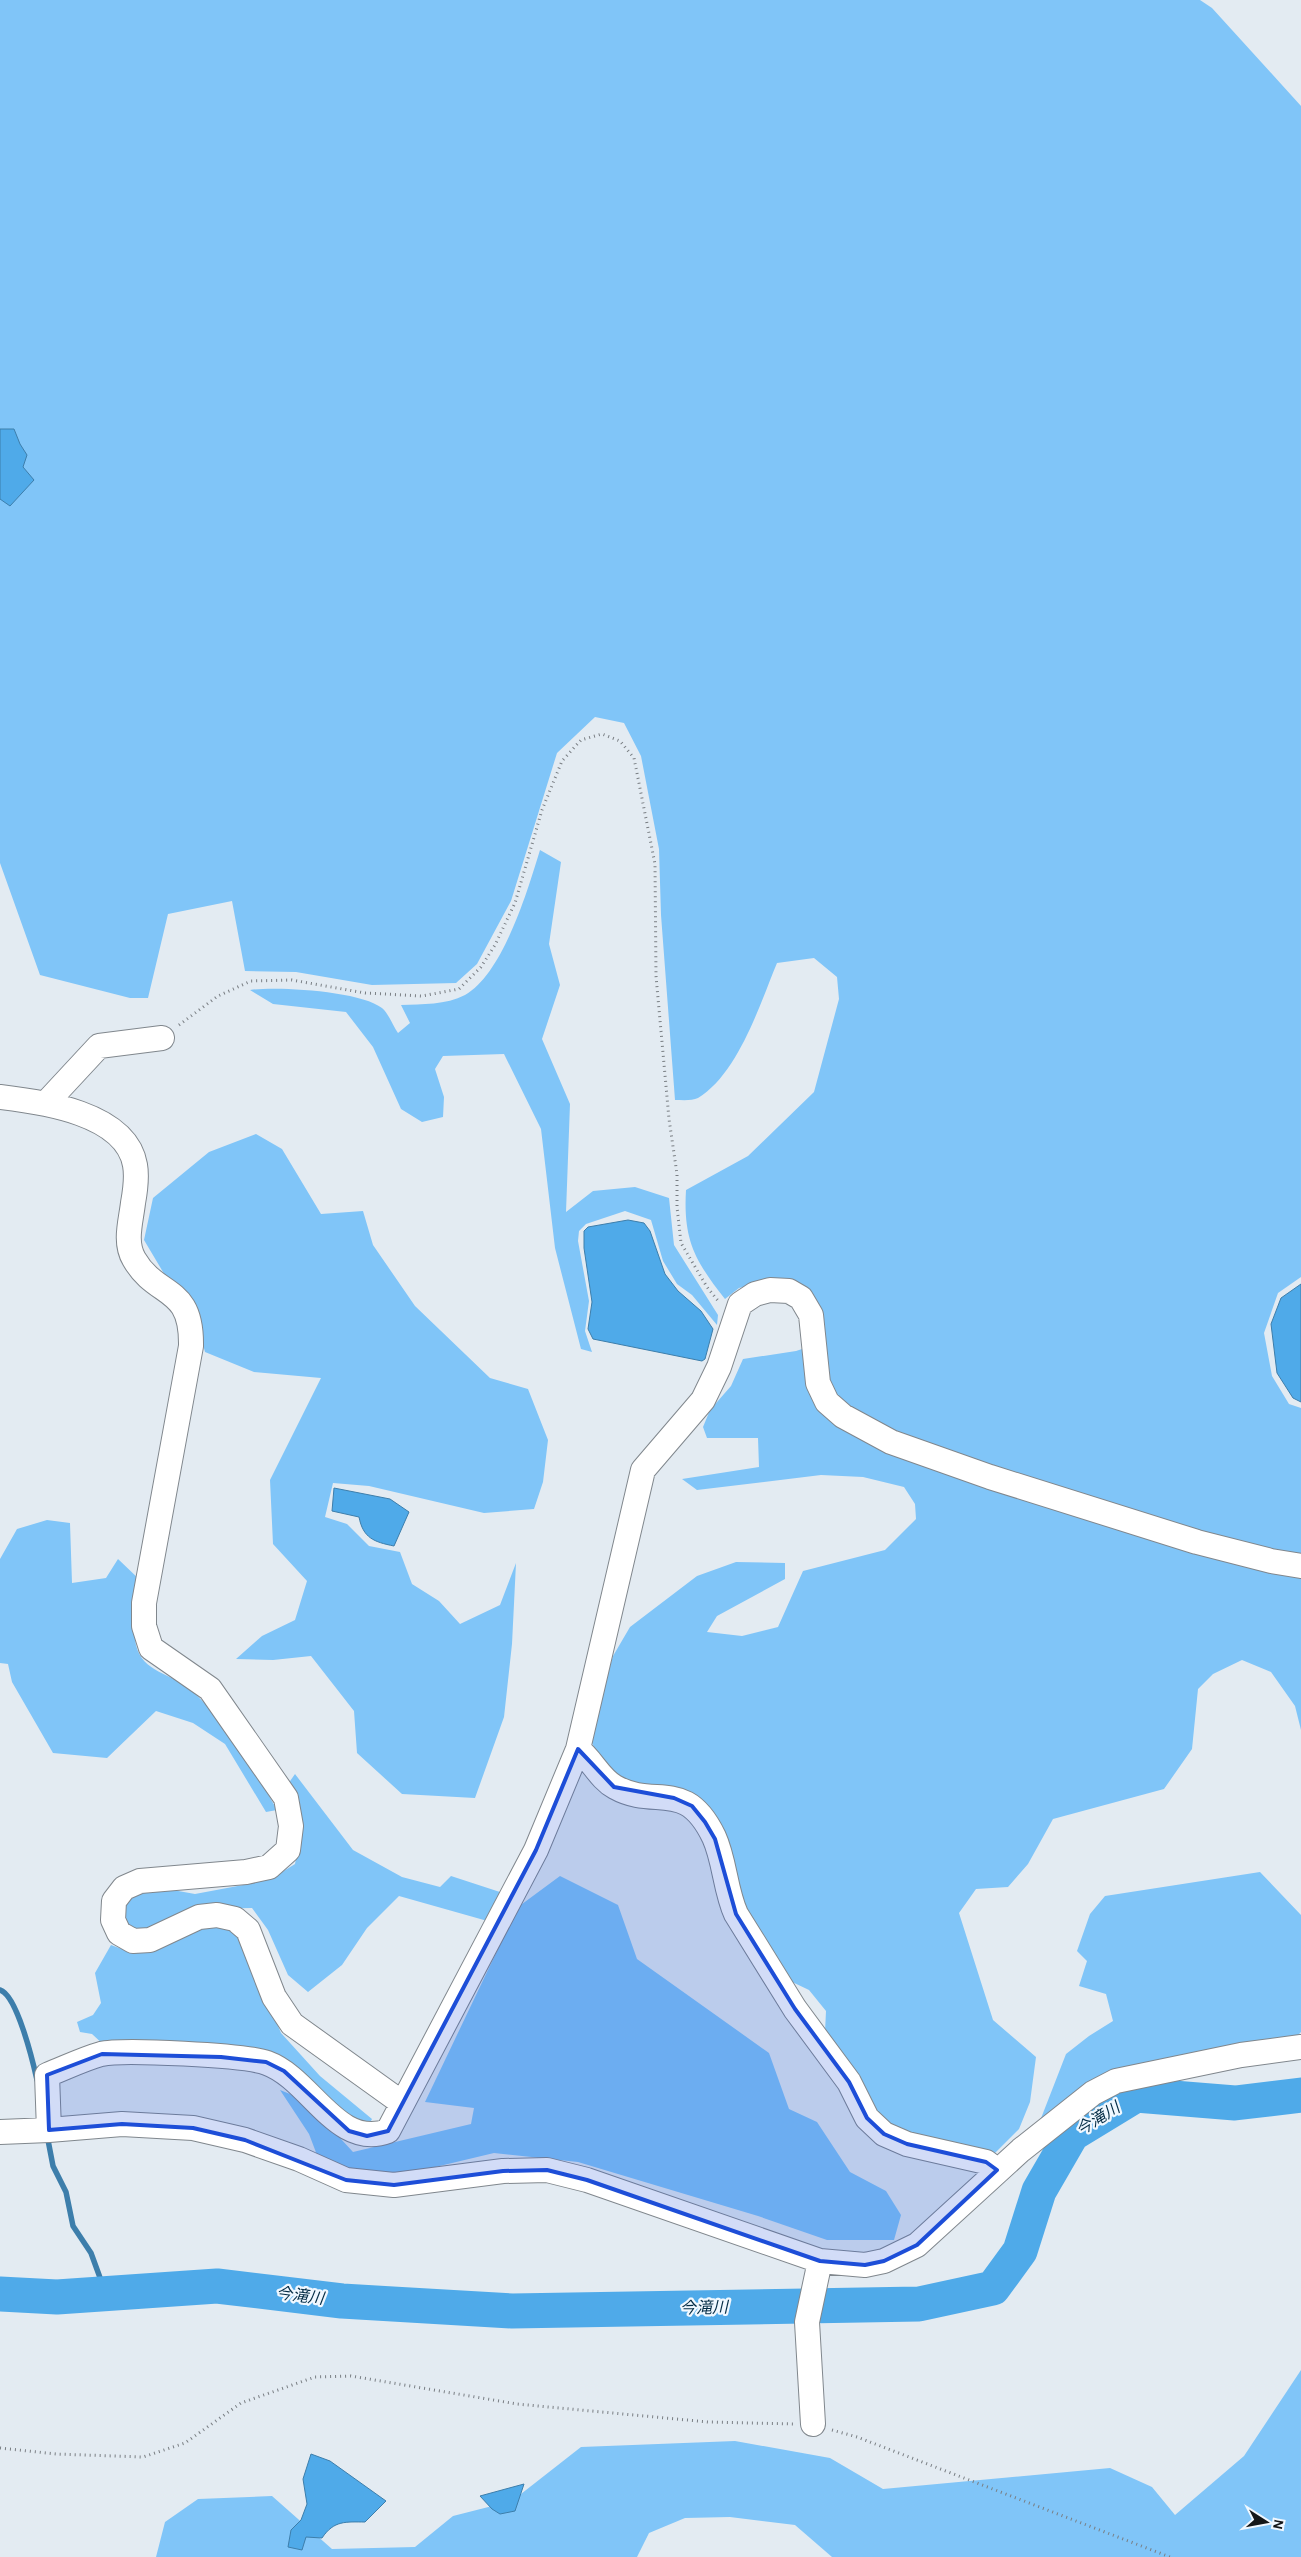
<svg xmlns="http://www.w3.org/2000/svg" width="1301" height="2557" font-family="'Alegreya Sans','Noto Sans JP',sans-serif">
  <rect width="100%" height="100%" fill="#e3ebf2"/>
  <path fill="#80c5f8" d="M0,0h1200l12,8 89,98v1171l-23,16 -14,40 8,43 17,28 12,4v322l-6,-24 -24,-34 -29,-12 -29,14 -15,15 -6,60 -28,40 -111,30 -25,45 -20,23 -32,2 -17,24 34,107 43,37 -6,45 -11,27 -26,26 -80,-17 -26,-14 -15,-12 -47,-80 1,-21 -17,-21 -21,-10 -42,-71 -25,-77 -101,-50 -20,-21 -11,-25 24,-80 17,-29 67,-51 39,-14 49,1v16l-68,37 -10,16 35,4 36,-9 25,-56 82,-21 31,-31 -1,-15 -11,-17 -41,-10 -42,-2 -124,15 -15,-11 77,-12 -1,-29h-51l-4,-11 7,-17 21,-24 12,-27 53,-8 30,-10 -52,-62 -35,9 -14,11c-30,-38 -42,-59 -39,-109l62,-34 66,-64 25,-93 -2,-22 -23,-19 -37,5c-17,41 -39,111 -79,135 -6,3 -16,2 -23,2l-14,-185 -2,-66 -18,-93 -17,-33 -29,-6 -38,36 -46,148 -34,63 -21,19 -84,2 -76,-13 -51,-1 -13,-70 -64,13 -20,84h-18l-90,-23 -40,-112z
    M540,850l21,12 -12,82 11,41 -18,54 28,65 -4,108 27,-21 42,-4 34,11 5,47 44,70 -1,10 -25,-30 -15,-11 -14,-23 -12,-41 -26,-9 -39,13 -7,7 -1,10 11,60 -4,30 7,21 -11,-3 -26,-101 -14,-119 -37,-75 -61,2 -8,13 9,28 -1,20 -21,5 -21,-13 -28,-62 -27,-35 -73,-8 -23,-14c27,-4 111,1 132,18 7,6 11,18 16,25l12,-10 -9,-18c21,-1 45,0 64,-10 38,-21 63,-106 75,-145z
    M256,1134l26,15 39,65 42,-3 10,34 42,61 75,72 38,11 20,51 -5,42 -9,27 -50,4 -115,-27 -36,-3 -8,34 22,7 22,22 31,6 12,32 27,17 21,23 40,-19 16,-42 -4,81 -8,73 -29,81 -73,-4 -45,-41 -3,-42 -43,-55 -38,4 -37,-1 26,-23 33,-16 12,-39 -34,-37 -3,-64 51,-102 -67,-6 -49,-20 -11,-42 -28,-33 -22,-37 9,-42 56,-46z
    M47,1520l23,3 2,60 34,-5 12,-19 22,21c-1,16 -7,52 -4,65 6,27 36,29 54,44 37,33 63,78 87,121l-11,2 -41,-68 -32,-21 -37,-12 -49,47 -54,-5 -41,-71 -4,-18 -8,-1v-104l17,-30z
    M295,1774l58,76 49,27 38,10 11,-11 52,17 -12,29 -92,-26 -32,32 -25,37 -34,27 -20,-17 -20,-45 -16,-22 -55,1 -56,25 -14,-6 -5,-21 5,-11 29,-9 39,7 48,-9 31,-8 21,-13 7,-39 -14,-41z
    M1260,1872l41,43v117l-3,3 -60,9 -101,22 -99,60 28,-72 23,-18 24,-15 -7,-27 -27,-8 8,-25 -10,-10 13,-37 15,-18z
    M560,1876l58,29 19,54 132,94 20,56 28,13 33,50 36,19 15,24 -7,25h-67l-69,-24 -180,-54 -84,-9 -88,21h-48l-41,-19 -8,-21 -29,-44 25,10 48,52 118,-28 3,-16 -49,-6 93,-195z
    M200,1923l37,5 44,105 39,43 52,43 -4,8 -19,-7 -73,-63 -171,-11 -13,-12 -12,-2 -3,-10 16,-7 8,-12 -6,-30 16,-28 19,7 30,-6z
    M1301,2370v187h-469l-37,-32 -65,-8 -45,1 -36,15 -12,24h-481l9,-35 33,-23 74,-3 60,53 83,-2 38,-31 59,-15 69,-54 154,-6 95,17 53,31 227,-21 42,19 23,28 69,-59z"/>
  <path fill="#4faae9" stroke="#3d7eab" d="M0,429h14l6,15 7,11 -4,12 11,13 -24,26 -10,-7z
    M628,1220l16,3 6,8 15,43 13,17 23,20 12,18 -8,30 -3,2 -109,-22 -5,-10 4,-27 -8,-54v-17l4,-4z
    M1301,1284v118l-8,-4 -16,-25 -6,-49 10,-26z
    M334,1488l56,11 19,13 -15,34c-20,-4 -31,-8 -35,-29l-27,-6z
    M311,2454l19,7 56,40 -21,21c-19,0 -31,-2 -43,16l-16,-1 -4,13 -14,-3 3,-17 10,-10 6,-16 -4,-25z
    M524,2484l-9,27 -15,3 -8,-5 -12,-13z"/>
  <g fill="none" stroke-linecap="round" stroke-linejoin="round">
    <path stroke="#3d7eab" stroke-width="5.5" d="M0,1990c17,5 33,72 37,90
      M48,2140l5,26 13,26 7,34 18,27 15,41"/>
    <path stroke="#4faae9" stroke-width="35" d="M0,2294l57,3 160,-11 125,15 170,10 407,-7 74,-16 27,-37 19,-60 33,-57 64,-39 99,8 66,-8"/>
    <g stroke="#80878d" stroke-width="26">
      <path id="minor" d="M0,1097c42,5 126,16 135,68 2,11 0,27 -2,38 -2,18 -9,39 1,56 23,40 58,25 57,87l-47,257v23l7,22 59,41 76,109 5,28 -3,24 -19,17 -23,5 -106,9 -16,7 -10,13 -1,19 6,13 14,8 17,-1 49,-23 18,-2 18,4 13,11 26,67 18,27 110,79
        M47,1102l52,-56 63,-8
        M578,1749c14,11 22,30 37,38 41,23 70,-10 99,50 11,24 11,53 22,77l59,95 54,73 18,36 17,16 23,10 79,18 11,8
        M49,2130l-2,-55c18,-7 36,-16 54,-21 21,-5 145,1 166,9 44,16 70,87 121,68l148,-281 42,-101 65,-279 60,-70 16,-33 21,-63 15,-10 15,-4 19,1 12,7 10,17 7,68 9,19 16,14 48,26 99,35 207,65 74,19 30,5
        M0,2132l49,-2 73,-6 71,4 52,12 54,19 47,21 48,5 109,-14 44,-1 40,10 233,81 45,4 19,-4 33,-16 104,-95 72,-57 23,-12 125,-26 60,-8
        M813,2424l-6,-102 13,-61"/>
    </g>
    <path stroke="#797e83" stroke-width="3" stroke-dasharray="1 4" stroke-linecap="butt" d="M179,1025l39,-29 33,-15 41,-1 73,13 57,3 37,-7 22,-22 14,-22 20,-42 27,-93 20,-49 19,-21 21,-6 18,7 14,17 21,106 1,112 13,143 8,55v33l4,36 26,44 12,15
      M832,2430l25,7 313,120
      M0,2448l56,6 87,3 42,-14 56,-40 74,-26 36,-1 166,28 191,18 86,2"/>
    <use href="#minor" stroke="#fff" stroke-width="24"/>
  </g>
  <path fill="#1d4ed8" fill-opacity="0.2" stroke="#1d4ed8" stroke-width="4" stroke-linejoin="round" d="M578,1749l36,38 60,11 18,8 13,16 10,17 21,75 59,95 54,73 18,36 17,16 23,10 79,18 11,8 -80,75 -33,16 -19,4 -45,-4 -233,-81 -40,-10 -44,1 -109,14 -48,-5 -101,-40 -52,-12 -71,-4 -73,6 -2,-55 55,-21 119,3 45,5 18,9 65,60 18,5 21,-5 148,-281z"/>
  <g text-anchor="middle" dominant-baseline="central" stroke-width="4.5" stroke-linejoin="round" paint-order="stroke">
    <g font-size="16" font-style="italic" fill="#042c45" stroke="#f0f8ff">
      <text transform="translate(1098 2119) rotate(-32)">今滝川</text>
      <text transform="translate(300 2296) rotate(7)">今滝川</text>
      <text transform="translate(704 2308) rotate(-1)">今滝川</text>
    </g>
  </g>
  <g transform="translate(1266 2522) rotate(101)" stroke="#f0f8ff" stroke-width="4" paint-order="stroke">
  <path d="M0-4L9 19L0 12L-9 19Z" fill="#141719"/>
  <text y="-8" font-size="14" font-weight="bold" text-anchor="middle" fill="#141719">N</text>
  </g>
</svg>
